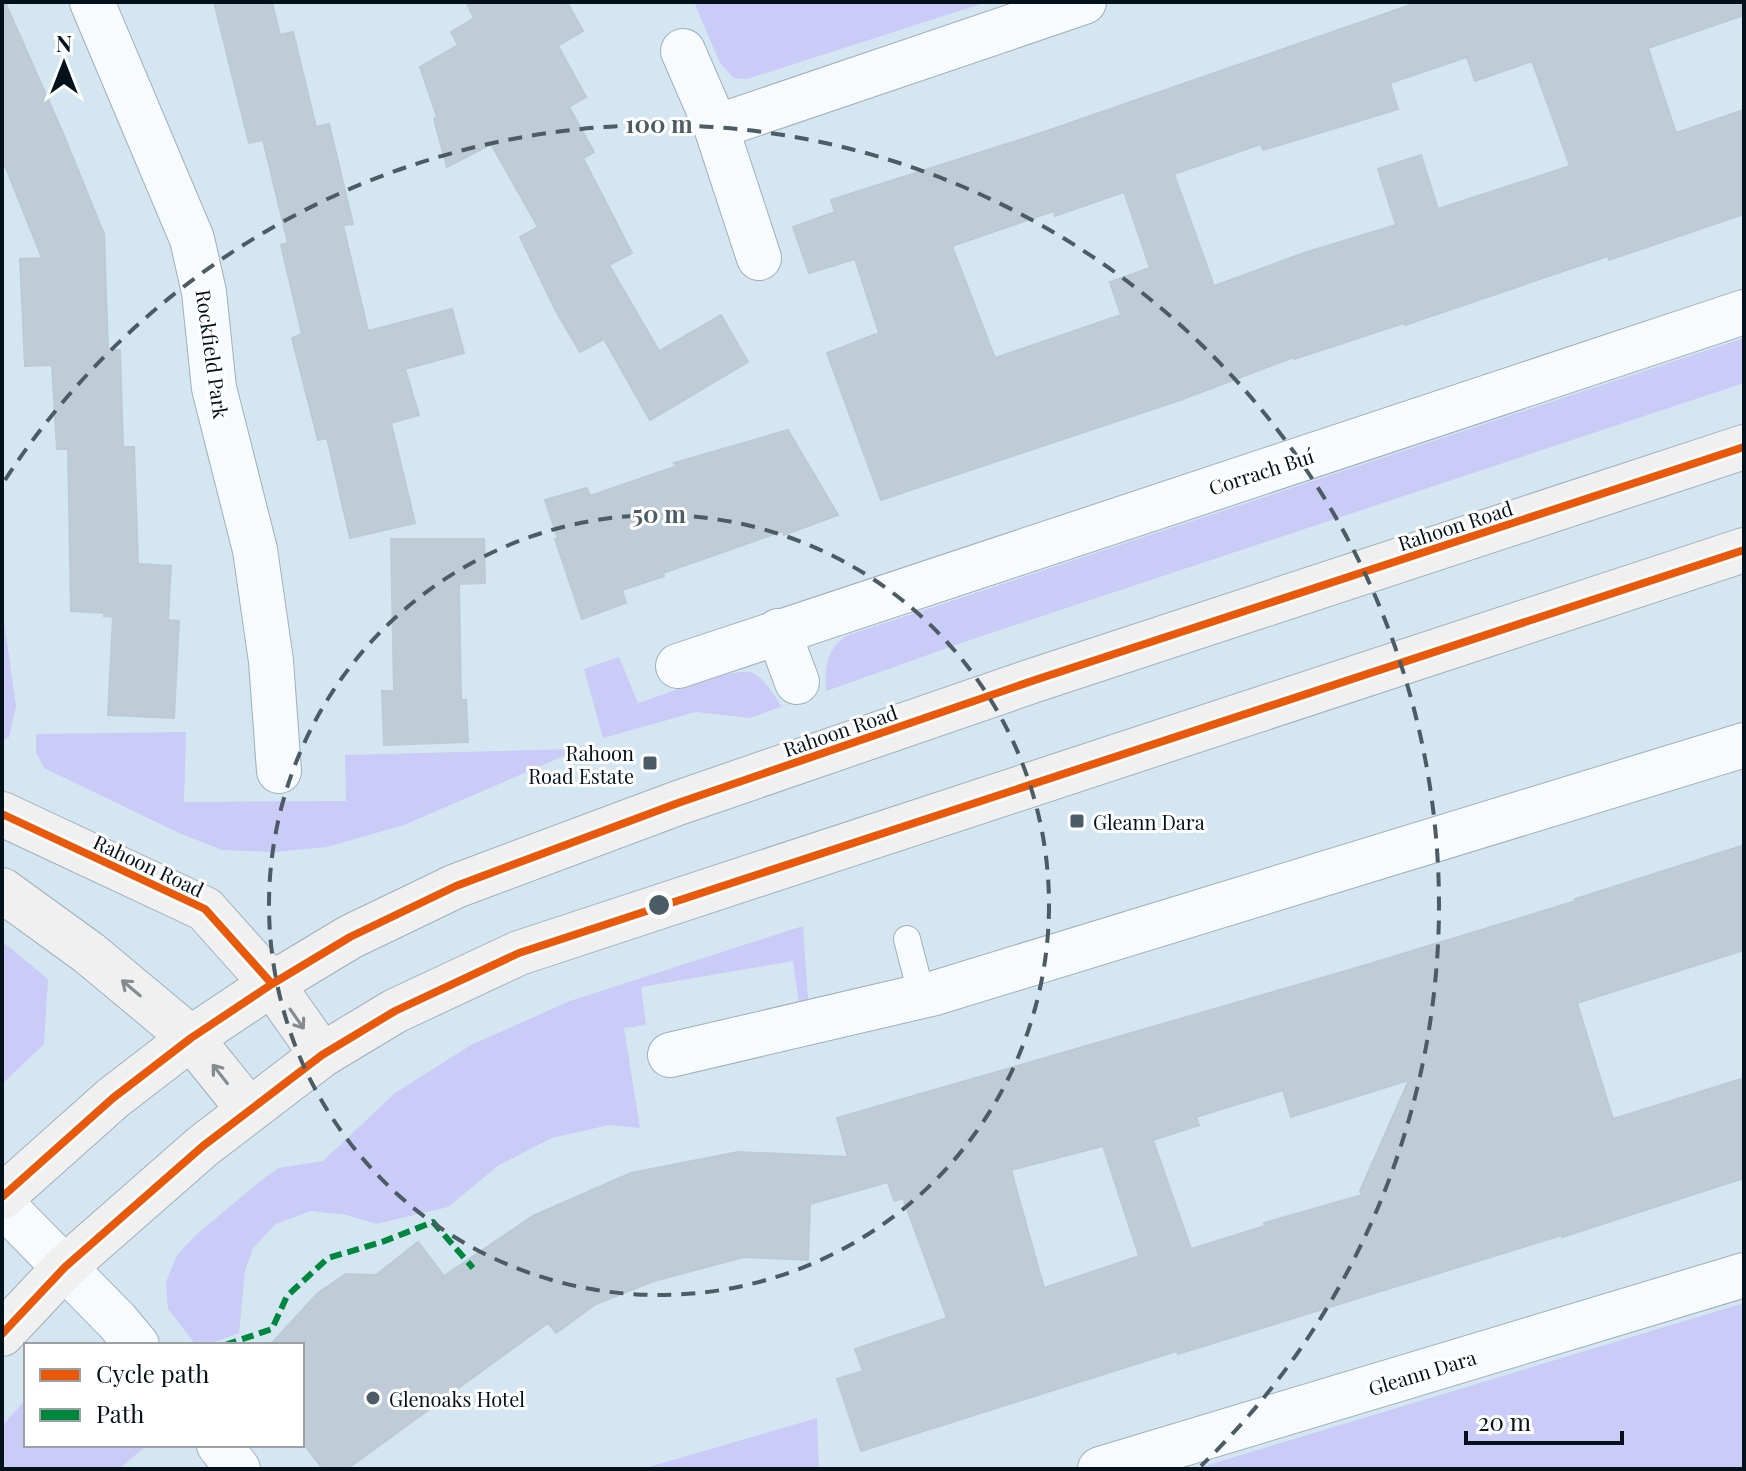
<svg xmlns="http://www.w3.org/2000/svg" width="1746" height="1471" font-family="'Playfair Display',serif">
  <rect width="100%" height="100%" fill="#d3e6f1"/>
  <path fill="#cacbf7" d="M694,2h293l-240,77 -13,-1 -14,-15z
    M1744,338v45l-774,257 -220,78 -54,-6 -93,26 -19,-69 35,-12 19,46c20,-6 100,-38 115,-30 13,7 21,22 29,34l44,-16c-1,-23 0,-41 20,-55z
    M2,607l14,99 -7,31 -7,4z
    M186,732l-2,70 162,-1 -1,-46 235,-6 -176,76 -77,22 -52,5 -53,-2 -43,-17 -135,-65 -8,-16v-18z
    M803,926l5,73 -9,5 -6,-43 -152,26 5,38 -22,3 16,100 -31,-3 -57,13 -53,27 -51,42 -72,17 -29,-9 -36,-4 -35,13 -23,24 -8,23 -6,62 -32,12h-11l-28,-36 -2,-27 11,-27 20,-21 67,-56 15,-10 44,-7 72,-68 76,-48 99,-44z
    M2,941l46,38 -4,65 -42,40z
    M1744,1303v166h-549z
    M26,1399v46h121l-28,24h-117v-43z
    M817,1418l2,51h-177z"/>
  <path fill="#bfccd7" stroke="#bccad6" stroke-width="2" fill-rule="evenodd" d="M2,2h3l57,129 42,103 4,116h12l3,97h11l4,117 33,2 -3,54 11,1 -5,97 -66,-3 5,-98 -9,-1 1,-3 -34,-2 -3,-162h-11l-5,-84 -27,1 -5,-107 22,-1 -40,-100z
    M214,2h58l8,33 13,-3 23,95 13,-3 24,100 -10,1 25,106 84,-22 12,44 -59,16 14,46 -28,8 24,100 -65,15 -23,-100 -9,2 -26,-102 10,-4 -21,-89 7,-2 -25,-103 -14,3z
    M466,2h101l16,29 -25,15 28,51 -17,10 25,45 -11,6 49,95 -23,12 50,86 62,-36 27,47 -98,58 -46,-81 -24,13 -23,-39 -37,-76 18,-10 -47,-83 -44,23 -13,-48 3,-2 -17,-50 38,-22 -7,-13 23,-14z
    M1419,2h325v13l-96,33 28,85 68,-23v104l-135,46 -1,-4 -203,69 -1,-2 -110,36v-2l-111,42 -302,101 -54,-147 52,-20 -24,-74 -46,14 -16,-46 42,-15 -4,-12 213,-68zM1467,57l8,24 57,-20 38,105 -132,43 -17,-54 -43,14 18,56 -92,28 -90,33 -40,-112 87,-30 2,6 135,-41 -8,-26zM1124,192l26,76 -40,14 11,33 -126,43 -43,-112 102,-35 1,5z
    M788,430l50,85 -54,20 -1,-4 -120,42 1,3 -42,14 4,13 -44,16 -27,-80h3l-13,-39 42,-12 3,8 87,-30 -3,-3z
    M391,539h93l1,44 -26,1 2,116h5l2,42 -84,3 -2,-54h12z
    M1744,845v105l-167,53 36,116 131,-41v100l-182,59v-2l-384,119 -1,-3 -316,100 -24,-72 26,-8 -8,-22 92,-31 -44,-120 -9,3 -6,-19 -78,22 -2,56 -64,-3 -90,24 -58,23 -40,29 -8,-10 -201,146h-24l-21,-27v-97h-32l48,-52 28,-19 30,1 42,-33 26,34 89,-60 98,-43 107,-21 110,5 -11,-39 519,-150 220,-67 -1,-2zM1409,1080l-49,111 2,4 -98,28 1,3 -74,23 -38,-109 46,-15 -3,-8 87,-27 8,27zM1103,1146l36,110 -95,32 -33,-118z"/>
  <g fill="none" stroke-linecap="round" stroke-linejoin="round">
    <g stroke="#9fb0ba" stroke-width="28">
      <path id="lane" d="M907,939l15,58"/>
    </g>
    <g stroke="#9fb0ba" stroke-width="46">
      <path id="street" d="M92,2l100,237 12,53 10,96 41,162 16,111 8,110
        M683,51l33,76 43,131
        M716,127l368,-125
        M778,631l19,51
        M678,666l1066,-354
        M670,1055l265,-62 809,-248
        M2,1204l115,117 20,24
        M219,1445l19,24
        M1100,1469l644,-194"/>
    </g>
    <g stroke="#9fb0ba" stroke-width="46">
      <path id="secondary" d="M2,814l203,95 67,75 50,71
        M2,890l87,63 102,85 58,72
        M2,1197l111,-99 78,-60 81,-54 78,-47 106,-51 222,-83 357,-123 709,-233
        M2,1334l63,-67 138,-121 119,-91 73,-44 124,-58 1225,-403"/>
    </g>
    <use href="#lane" stroke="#f8fbfd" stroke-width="26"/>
    <use href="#street" stroke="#f8fbfd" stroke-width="44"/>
    <use href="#secondary" stroke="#f0f0f1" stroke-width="44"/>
    <path stroke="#00873e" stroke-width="6" stroke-dasharray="12 6" stroke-linecap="butt" d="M225,1345l47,-16 15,-33 41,-38 54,-16 51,-20 40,46"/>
    <g stroke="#fff" stroke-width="13">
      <path id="cycleway" d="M2,814l203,95 67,75
        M2,1197l111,-99 78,-60 81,-54 78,-47 106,-51 222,-83 357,-123 709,-233
        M2,1334l63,-67 138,-121 119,-91 73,-44 124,-58 1225,-403"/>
    </g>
    <use href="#cycleway" stroke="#e8590c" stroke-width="8"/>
  </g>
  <defs><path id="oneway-shaft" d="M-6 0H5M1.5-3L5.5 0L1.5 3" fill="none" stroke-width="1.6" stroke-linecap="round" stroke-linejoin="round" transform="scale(2)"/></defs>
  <g stroke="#858c90">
    <use href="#oneway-shaft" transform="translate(131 988) rotate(-140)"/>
    <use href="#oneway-shaft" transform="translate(297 1019) rotate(55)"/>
    <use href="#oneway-shaft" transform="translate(220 1074) rotate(-128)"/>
  </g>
  <g fill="none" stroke="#4b5c65" stroke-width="4" stroke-dasharray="14 10">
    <circle cx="659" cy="905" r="390"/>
    <path d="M5 480A780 780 0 1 1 1201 1466"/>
  </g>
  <g fill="#4b5c65" stroke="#fff" stroke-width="3">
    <rect x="642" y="755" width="16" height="16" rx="4"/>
    <rect x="1069" y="813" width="16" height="16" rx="4"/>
    <circle cx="373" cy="1398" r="8"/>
  </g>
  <g text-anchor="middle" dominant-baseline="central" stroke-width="6" stroke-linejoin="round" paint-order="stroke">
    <g font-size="20" fill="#02111a" stroke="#fff">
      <text transform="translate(213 354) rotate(82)">Rockfield Park</text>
      <text transform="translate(1261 471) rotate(-18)">Corrach Buí</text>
      <text transform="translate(1455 525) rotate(-18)">Rahoon Road</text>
      <text transform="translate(840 730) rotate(-19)">Rahoon Road</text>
      <text transform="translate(149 865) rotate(25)">Rahoon Road</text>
      <text transform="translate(1422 1372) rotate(-17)">Gleann Dara</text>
    </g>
    <g font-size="20" fill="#02111a" stroke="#fff" text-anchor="start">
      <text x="634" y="752" text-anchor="end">Rahoon<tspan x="634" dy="23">Road Estate</tspan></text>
      <text x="1093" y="821">Gleann Dara</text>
      <text x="389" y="1398">Glenoaks Hotel</text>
    </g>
  </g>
  <circle cx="659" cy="905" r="12" fill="#4b5c65" stroke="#fff" stroke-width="4"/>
  <g font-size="24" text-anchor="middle" font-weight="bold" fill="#4b5c65" stroke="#fff" stroke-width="6" stroke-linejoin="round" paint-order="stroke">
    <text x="659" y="133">100 m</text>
    <text x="659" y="523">50 m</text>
  </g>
  <rect width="1746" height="1471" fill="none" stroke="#02111a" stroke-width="8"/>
  <rect x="24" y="1343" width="280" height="104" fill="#ffffff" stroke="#9aa0a3" stroke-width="2"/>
  <rect x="40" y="1369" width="40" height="12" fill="#e8590c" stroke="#9aa0a3" stroke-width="2"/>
  <text x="96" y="1383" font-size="24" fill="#02111a">Cycle path</text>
  <rect x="40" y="1409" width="40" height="12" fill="#00873e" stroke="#9aa0a3" stroke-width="2"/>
  <text x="96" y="1423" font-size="24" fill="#02111a">Path</text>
  <g transform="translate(64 64)" stroke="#ffffff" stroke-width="6" paint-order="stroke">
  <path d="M0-6L14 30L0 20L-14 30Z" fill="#02111a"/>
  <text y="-12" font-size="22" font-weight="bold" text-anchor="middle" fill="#02111a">N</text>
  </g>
  <path d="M1466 1431v12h156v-12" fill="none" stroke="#02111a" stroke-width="4"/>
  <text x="1478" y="1431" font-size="24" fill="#02111a" stroke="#ffffff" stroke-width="6" paint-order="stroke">20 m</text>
</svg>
